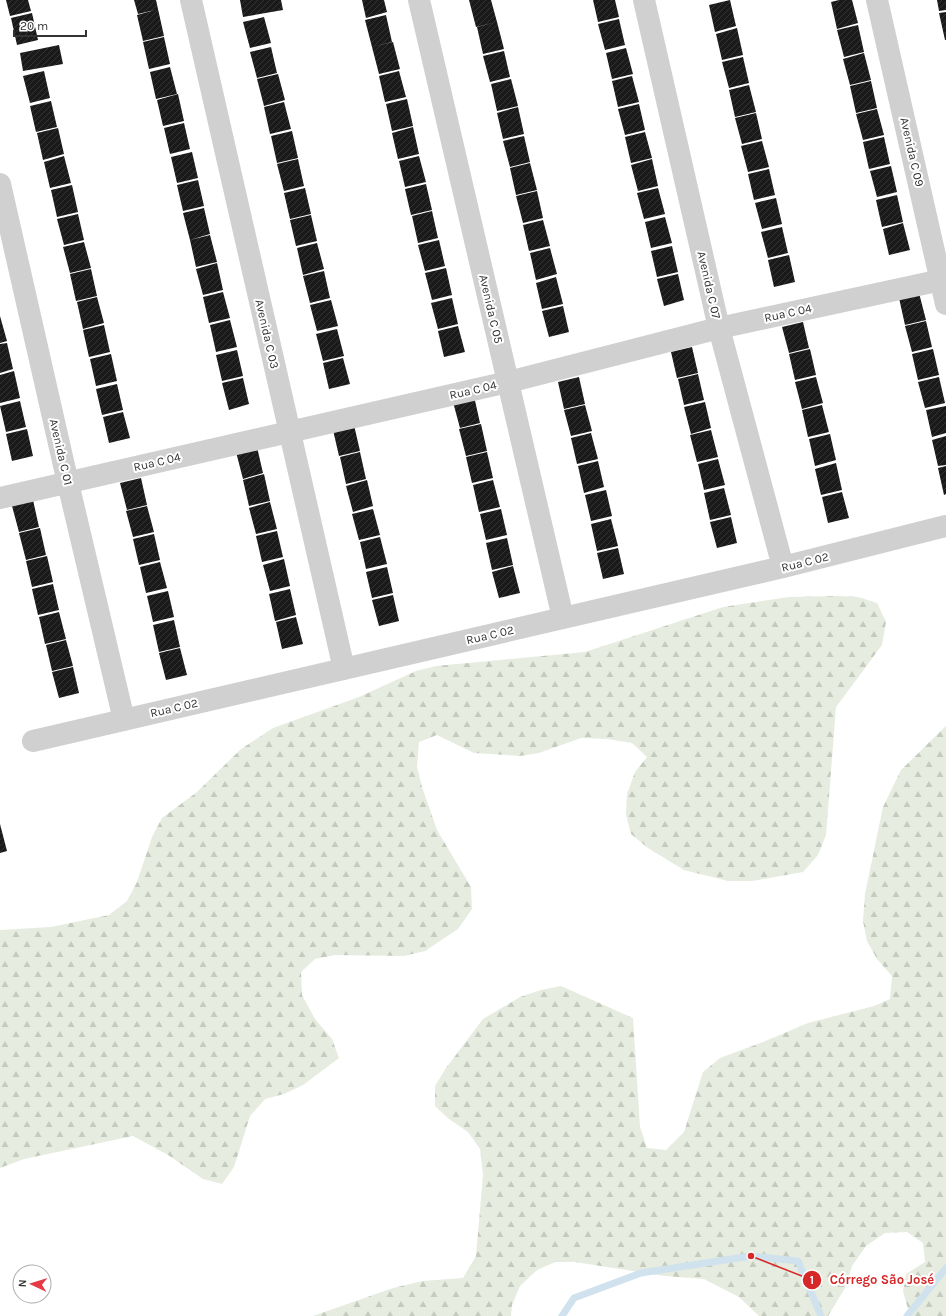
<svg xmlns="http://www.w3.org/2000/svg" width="946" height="1316" font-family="Karla,sans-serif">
  <defs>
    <pattern id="forest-firs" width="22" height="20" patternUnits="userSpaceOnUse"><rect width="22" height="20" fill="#e6ecdf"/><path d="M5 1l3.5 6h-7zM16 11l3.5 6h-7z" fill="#c6cbc0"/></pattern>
    <pattern id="building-hatch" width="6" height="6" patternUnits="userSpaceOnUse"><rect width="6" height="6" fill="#1a1a1a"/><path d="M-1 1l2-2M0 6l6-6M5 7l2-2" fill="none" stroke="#333"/></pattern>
  </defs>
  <rect width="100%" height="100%" fill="#fff"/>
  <path fill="url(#forest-firs)" d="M839,596l19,1 19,6 9,19 -4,23 -46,62 -10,128 -8,20 -15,17 -51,9h-24l-44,-11 -36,-22 -17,-14 -5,-19 1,-21 8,-22 12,-15 -15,-14 -25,-4 -26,-1 -42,15 -19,3 -46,-3 -37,-18 -18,7 -2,25 5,20 15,43 34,57 1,22 -14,20 -33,22 -21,5 -69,-1 -20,4 -14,13 1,23 13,24 17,20 7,19 -36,27 -19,9 -19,5 -15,17 -16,51 -12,17 -19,-5 -35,-24 -35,-19 -109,23 -24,9v-238l51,-3 58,-12 18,-14 10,-19 15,-45 10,-19 35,-26 44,-43 32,-21 86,-31 57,-26 20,-5 149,-14 138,-45 66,-10z
    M946,726v590h-36l-7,-25 3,-17 19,-12 -2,-19 -16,-11 -22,1 -19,13 -14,20 -7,22 -17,28h-69l-20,-19 -35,-18 -39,-3 -90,-14h-20l-18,8 -17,16 -8,19 -1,11h-198l80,-28 30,-7 40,-3 13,-22 7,-81 -3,-26 -12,-17 -19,-13 -14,-13v-20l11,-18 37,-49 37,-22 21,-7 20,-4 72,32 7,109 7,21 19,2 18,-18 19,-60 17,-14 43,-16 45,-19 66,-17 16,-7 2,-23 -15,-17 -10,-18 -4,-20 2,-27 18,-87 18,-37z"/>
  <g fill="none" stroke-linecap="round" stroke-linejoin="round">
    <path stroke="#cfe2ee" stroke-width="7" d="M562,1316l12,-18 67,-25 110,-17 47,5 23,55
      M907,1316l39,-48"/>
  </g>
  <path fill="url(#building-hatch)" d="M6,0h22l3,11 -21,5z
    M134,0h22l8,36 -21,5 -6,-26 18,-5 -17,4z
    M240,0h41l2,10 -40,7z
    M362,0h22l3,12 -21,6z
    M469,0h22l6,22 -21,5z
    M593,0h22l4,17 -21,5z
    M730,0l6,26 -21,6 -6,-27z
    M839,0h13l6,23 -21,6 -6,-27z
    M937,0h9v10l-7,1z
    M946,12v28h-1l-6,-27z
    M32,13l6,27 -21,5 -6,-27z
    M386,15l6,27 -20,5 -7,-27z
    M264,17l7,26 -21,5 -7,-26z
    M619,19l6,26 -20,5 -7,-26z
    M497,22l7,27 -21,5 -6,-27z
    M858,25l6,27 -20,5 -7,-27z
    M737,28l6,27 -21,5 -6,-26z
    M164,37l6,27 -21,5 -6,-27z
    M393,42l7,27 -21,5 -7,-27z
    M59,45l4,19 -40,7 -3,-18z
    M271,47l6,26 -20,5 -7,-26z
    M626,48l7,26 -21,5 -6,-26z
    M504,51l6,26 -20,5 -7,-26z
    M864,53l7,27 -21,5 -7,-26z
    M743,57l6,26 -20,5 -7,-26z
    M170,67l7,27 -21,5 -6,-27z
    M44,71l6,27 -20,5 -7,-27z
    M399,71l7,26 -21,5 -6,-26z
    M278,74l7,26 -21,6 -7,-27z
    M632,76l7,26 -21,5 -6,-26z
    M511,79l7,27 -21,5 -6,-27z
    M871,81l6,27 -21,5 -6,-27z
    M749,85l7,27 -21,5 -6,-27z
    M178,94l6,27 -21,5 -6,-26z
    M407,99l6,27 -21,5 -6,-27z
    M51,101l6,26 -21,5 -6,-26z
    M284,102l7,27 -21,5 -6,-27z
    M639,104l6,26 -20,5 -7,-26z
    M518,107l6,27 -21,5 -6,-26z
    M877,109l7,26 -21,5 -7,-26z
    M756,113l6,26 -20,5 -7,-26z
    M184,123l6,26 -20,5 -6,-26z
    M413,127l6,27 -21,5 -6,-26z
    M58,128l6,26 -21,6 -6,-27z
    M292,131l6,27 -21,5 -6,-27z
    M645,132l7,26 -21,5 -6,-26z
    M524,136l6,26 -20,5 -7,-26z
    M884,137l6,27 -21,5 -6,-27z
    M762,141l7,26 -21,5 -7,-26z
    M192,152l6,26 -21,5 -6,-26z
    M64,156l7,27 -21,5 -6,-26z
    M419,156l7,26 -21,5 -6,-26z
    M298,159l6,27 -20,5 -7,-27z
    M652,159l6,27 -20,5 -7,-26z
    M530,163l7,27 -21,5 -6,-27z
    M891,166l6,26 -20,5 -7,-26z
    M769,169l6,26 -21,5 -6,-26z
    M198,180l6,26 -21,5 -6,-26z
    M426,184l6,26 -21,5 -6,-26z
    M72,185l6,27 -21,5 -6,-27z
    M305,188l6,26 -21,5 -6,-26z
    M658,188l7,26 -21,5 -7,-26z
    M537,191l6,27 -20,5 -7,-27z
    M897,195l6,27 -21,5 -6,-27z
    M776,198l6,26 -20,5 -7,-26z
    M204,208l6,26 -20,6 -7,-27z
    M432,211l6,27 -20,5 -6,-27z
    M78,214l6,26 -20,5 -7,-26z
    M311,215l6,26 -21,5 -6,-26z
    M665,217l7,26 -21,5 -6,-26z
    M543,220l7,26 -21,5 -6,-26z
    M903,223l7,27 -21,5 -6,-26z
    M782,227l6,26 -20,5 -7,-26z
    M210,235l7,27 -21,5 -6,-27z
    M439,240l6,26 -20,5 -7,-26z
    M84,242l7,26 -21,5 -7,-26z
    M317,243l7,26 -21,6 -6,-27z
    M672,246l6,26 -21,5 -6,-26z
    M550,248l7,26 -21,6 -6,-27z
    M789,255l6,27 -21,5 -6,-27z
    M217,263l6,27 -20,5 -7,-26z
    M446,268l6,27 -20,5 -7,-27z
    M91,269l6,27 -21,5 -6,-27z
    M324,271l6,27 -20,5 -7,-27z
    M678,274l6,26 -20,6 -7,-27z
    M556,277l7,27 -21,5 -6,-26z
    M223,292l7,26 -21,5 -6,-26z
    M919,293l7,27 -21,5 -6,-27z
    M97,297l7,26 -21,6 -6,-27z
    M452,298l6,26 -20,5 -7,-26z
    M331,300l7,26 -21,5 -7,-26z
    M563,306l6,26 -20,5 -7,-26z
    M0,316l7,25 -7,2z
    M230,320l7,27 -21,5 -6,-27z
    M926,321l6,26 -20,5 -7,-26z
    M803,322l6,26 -20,5 -7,-26z
    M104,325l6,27 -21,5 -6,-27z
    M458,326l7,26 -21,5 -6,-26z
    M337,329l7,27 -21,5 -7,-27z
    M7,343l6,26 -13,4v-29z
    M692,347l6,26 -21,5 -6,-26z
    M810,349l6,26 -21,5 -6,-26z
    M933,349l6,26 -21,5 -6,-26z
    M237,350l6,26 -21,5 -6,-26z
    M111,354l6,27 -21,5 -6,-27z
    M343,358l7,26 -21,5 -6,-26z
    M14,371l6,27 -20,5v-28z
    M698,374l6,26 -20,5 -6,-26z
    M579,377l6,27 -21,5 -6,-27z
    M816,377l7,26 -21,6 -7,-27z
    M939,377l6,26 -20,5 -7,-26z
    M243,378l6,26 -20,6 -7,-27z
    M117,384l6,26 -21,5 -6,-26z
    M474,396l6,27 -20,5 -7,-26z
    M20,401l6,26 -20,5 -6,-26z
    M705,402l6,26 -20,6 -7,-27z
    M585,405l7,26 -21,5 -7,-26z
    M822,405l7,27 -21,5 -6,-27z
    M946,406v27l-14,4 -6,-27z
    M123,412l7,26 -21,5 -6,-26z
    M481,424l6,27 -21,5 -7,-27z
    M354,425l6,26 -21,5 -6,-26z
    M27,429l6,27 -21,5 -6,-27z
    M711,430l7,27 -21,5 -7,-27z
    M591,433l7,26 -21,5 -6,-26z
    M830,434l6,26 -21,6 -6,-27z
    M946,436v29l-8,1 -6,-26z
    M257,447l6,26 -20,6 -7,-27z
    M360,452l6,27 -20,5 -6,-27z
    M487,452l6,26 -21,5 -6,-26z
    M718,459l7,26 -21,5 -6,-26z
    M598,461l6,26 -20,6 -6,-27z
    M836,463l6,27 -21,5 -6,-26z
    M946,466v28l-2,1 -6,-27z
    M264,474l6,27 -21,5 -6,-26z
    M141,478l6,27 -20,5 -7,-27z
    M367,480l6,26 -20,6 -7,-26z
    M493,480l7,27 -21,5 -6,-27z
    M724,488l7,27 -21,5 -6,-27z
    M606,490l6,26 -21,5 -6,-26z
    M842,492l7,26 -21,5 -6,-26z
    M33,500l6,27 -20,5 -7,-26z
    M270,502l7,27 -21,5 -7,-26z
    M147,506l7,26 -21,5 -7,-26z
    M373,509l7,26 -21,5 -7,-26z
    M501,509l6,26 -21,5 -6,-26z
    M731,517l6,26 -20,5 -7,-26z
    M611,519l7,27 -21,5 -6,-27z
    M40,528l6,27 -20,5 -7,-27z
    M277,531l6,26 -21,5 -6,-26z
    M154,534l6,26 -21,5 -6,-26z
    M380,537l7,27 -21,5 -6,-27z
    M507,538l6,27 -21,5 -6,-27z
    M618,548l6,26 -21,5 -6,-26z
    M47,556l6,26 -21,5 -6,-26z
    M284,559l6,27 -20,5 -7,-26z
    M160,562l7,26 -21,5 -6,-26z
    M513,566l7,27 -21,5 -7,-26z
    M387,567l6,26 -21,5 -6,-26z
    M53,584l6,26 -21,5 -6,-26z
    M290,589l6,26 -21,6 -6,-27z
    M168,591l6,26 -21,5 -6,-26z
    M393,595l6,26 -20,5 -7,-26z
    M59,612l7,27 -21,5 -6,-27z
    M296,617l7,27 -21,5 -6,-27z
    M174,620l6,27 -21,5 -6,-27z
    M66,640l7,26 -21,5 -6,-26z
    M180,648l7,27 -21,5 -7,-27z
    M73,667l6,26 -20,5 -7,-26z
    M0,824l7,27 -7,2z"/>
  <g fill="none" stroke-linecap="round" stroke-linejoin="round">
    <path stroke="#d0d0d0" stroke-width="22" d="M191,0l153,669
      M419,0l144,618
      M644,0l75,328 64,239
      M877,0l69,304
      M0,184l68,299 56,237
      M0,498l508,-116 211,-54 227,-49
      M33,741l750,-174 163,-41"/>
  </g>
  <g text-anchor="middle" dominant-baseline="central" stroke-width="4" stroke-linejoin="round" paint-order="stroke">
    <g font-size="12" fill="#333" stroke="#fff">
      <text transform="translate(912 152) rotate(77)">Avenida C 09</text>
      <text transform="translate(709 285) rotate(77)">Avenida C 07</text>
      <text transform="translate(491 309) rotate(77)">Avenida C 05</text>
      <text transform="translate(788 313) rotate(-12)">Rua C 04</text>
      <text transform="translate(267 334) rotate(77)">Avenida C 03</text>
      <text transform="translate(473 390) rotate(-13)">Rua C 04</text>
      <text transform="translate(61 452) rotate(77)">Avenida C 01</text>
      <text transform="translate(157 462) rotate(-13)">Rua C 04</text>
      <text transform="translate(805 562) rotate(-14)">Rua C 02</text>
      <text transform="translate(490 635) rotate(-13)">Rua C 02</text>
      <text transform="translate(174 708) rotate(-13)">Rua C 02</text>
    </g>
  </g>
  <path fill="none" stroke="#d62828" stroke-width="1.5" d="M751 1256L812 1280"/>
  <g fill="#d62828" stroke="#fff" stroke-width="1.5">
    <circle cx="751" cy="1256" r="4"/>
    <circle cx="812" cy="1280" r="10"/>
  </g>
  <g font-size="12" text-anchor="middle" font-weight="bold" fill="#fff">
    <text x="812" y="1284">1</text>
  </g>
  <g font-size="13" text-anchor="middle" font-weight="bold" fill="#d62828" stroke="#fff" stroke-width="4" stroke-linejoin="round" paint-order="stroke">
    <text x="882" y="1284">Córrego São José</text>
  </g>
  <g transform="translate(32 1284) rotate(274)"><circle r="19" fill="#ffffff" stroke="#adadad"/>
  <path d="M0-3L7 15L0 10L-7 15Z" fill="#e63946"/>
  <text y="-6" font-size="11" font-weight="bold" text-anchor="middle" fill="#333333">N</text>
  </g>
  <path d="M14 30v6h72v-6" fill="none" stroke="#333333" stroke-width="2"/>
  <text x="20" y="30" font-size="12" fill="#333333" stroke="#ffffff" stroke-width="3" paint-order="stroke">20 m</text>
</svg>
